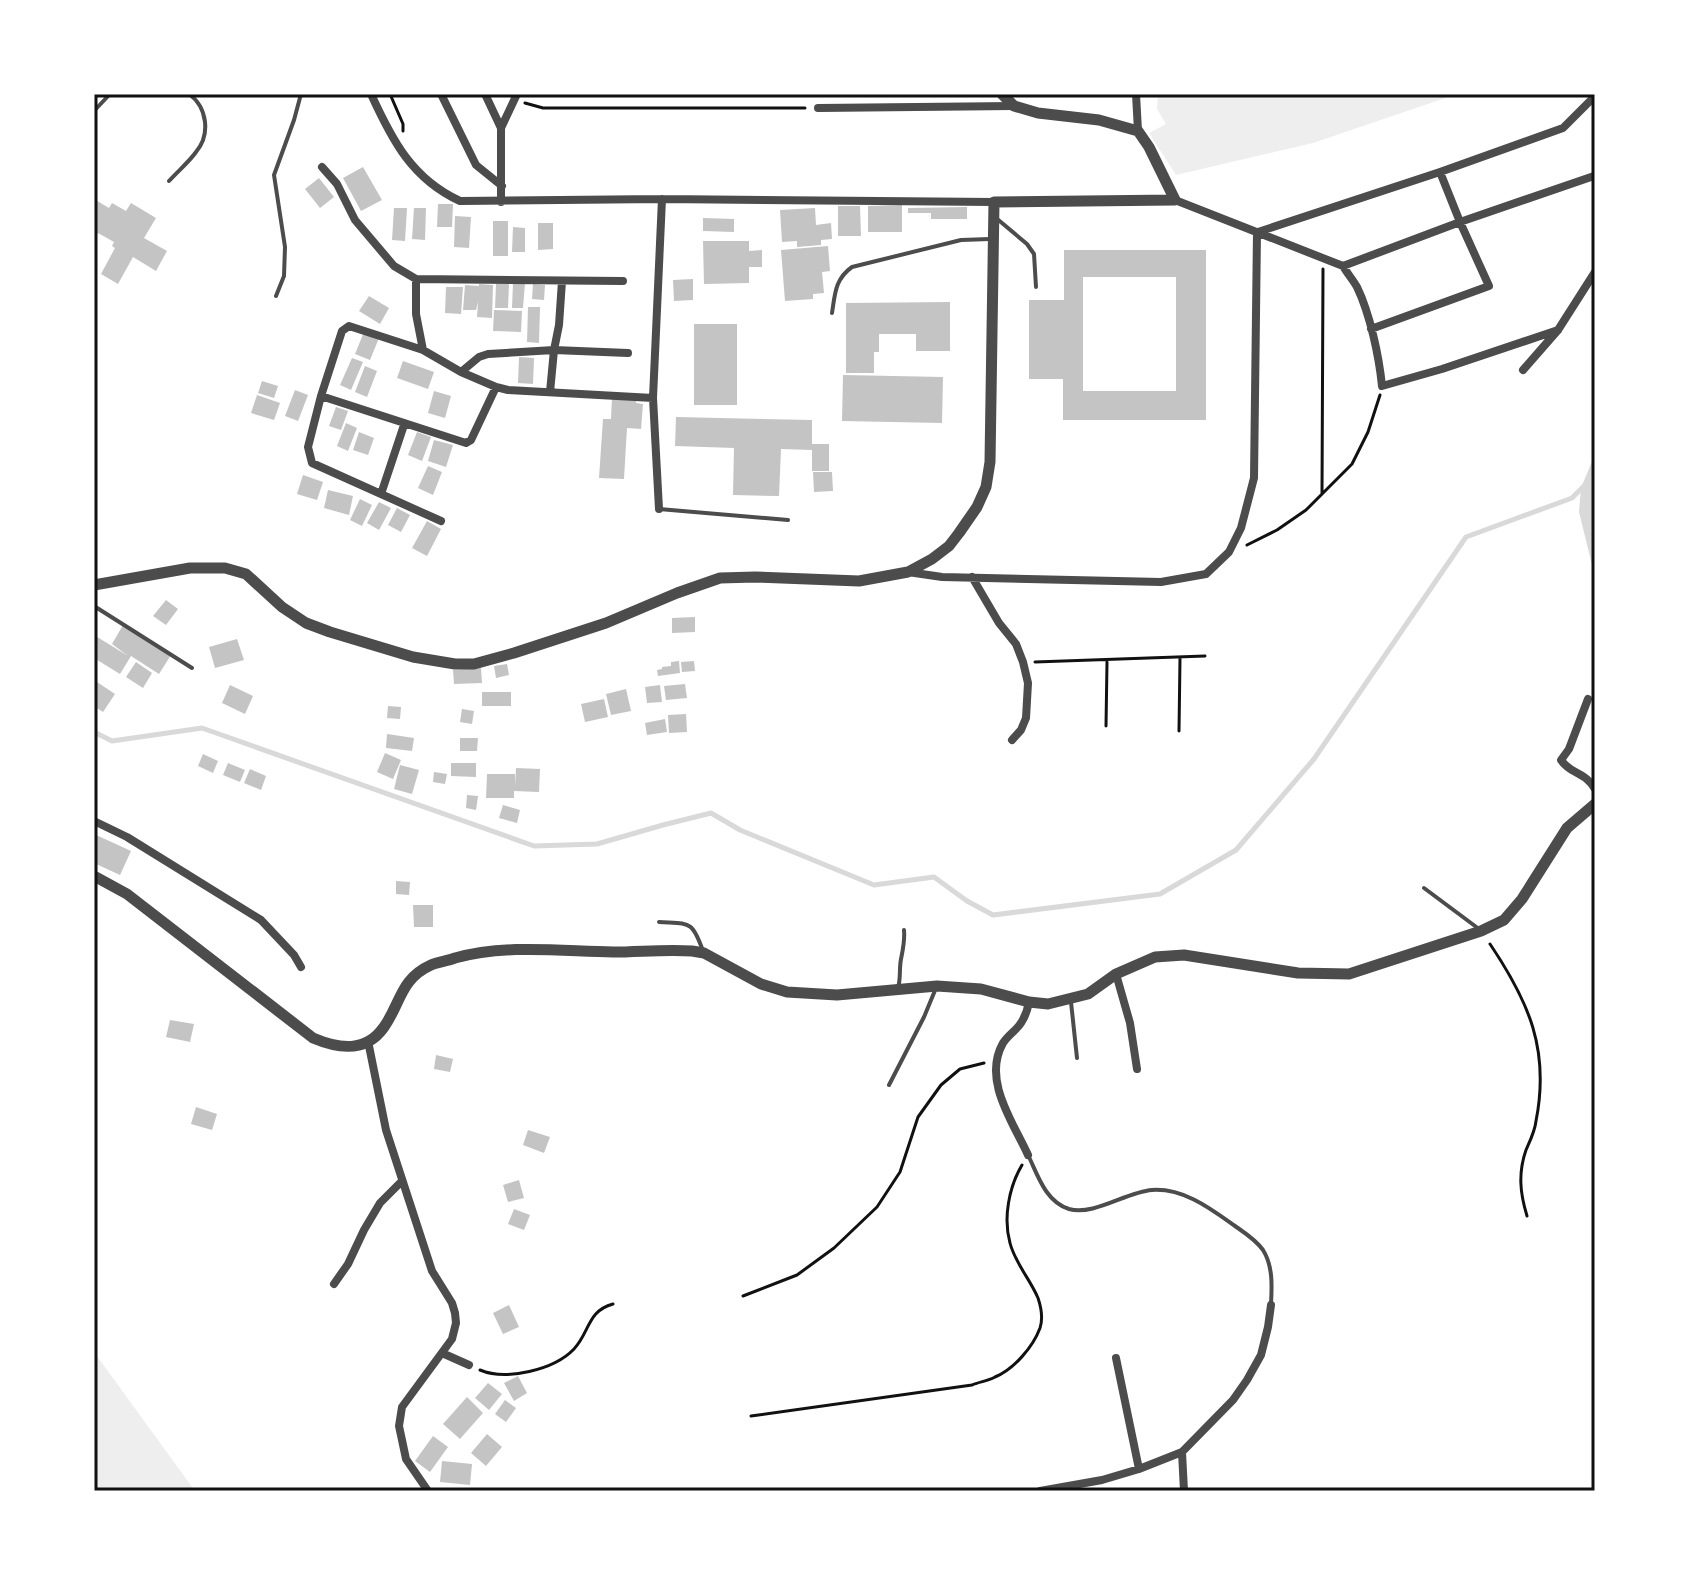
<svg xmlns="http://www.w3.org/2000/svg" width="1689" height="1585" font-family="'Exo 2',sans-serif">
  <rect width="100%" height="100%" fill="#fff"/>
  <path fill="#eee" d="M1158,94h299l-144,49 -137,32 -27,-42 17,-9 -9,-15z
    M94,1352l101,139h-101z"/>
  <path fill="#d9d9d9" d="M1595,454v123l-16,-65 2,-24z"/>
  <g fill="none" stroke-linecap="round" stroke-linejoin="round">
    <path stroke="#d9d9d9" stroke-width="5" d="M94,732l18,9 90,-13 332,118 63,-2 66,-19 48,-12 29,17 134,55 60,-8 33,24 26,14 167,-21 76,-44 78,-91 152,-222 106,-39 23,-23"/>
  </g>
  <path fill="#c4c4c4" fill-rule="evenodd" d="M363,167l19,33 -21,11 -18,-33z
    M319,178l15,19 -14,11 -15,-19z
    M94,199l15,9 3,-5 14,8 5,-8 25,15 -12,20 23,13 -11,20 -23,-14 -15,27 -17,-10 14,-26 -3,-2 2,-4 -16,-9 -4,7z
    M438,204h15l-1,23h-15z
    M902,205v27h-34v-26z
    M838,206h22l1,30h-23z
    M967,207v12h-36v-6h-23v-5z
    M394,208h13l-2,33 -13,-1z
    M414,208h12l-1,32 -13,-1z
    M815,208l1,17 15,-2 1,16 -11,1v5l-24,2v-6l-15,1 -2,-32z
    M455,216l16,1 -2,31 -15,-1z
    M703,218l31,1v13l-31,-1z
    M493,221h15v35h-15z
    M538,223h15v26l-15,1z
    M513,227l12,1v24h-13z
    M703,241h46v10l13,-1v17h-13v16l-45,1z
    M828,246l2,25 -8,1 2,21 -11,1v5l-28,2 -4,-51z
    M1064,250h142v170h-143v-41h-34v-79h35zM1083,277h93v114h-93z
    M693,279v21l-19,1 -1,-21z
    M513,282l12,1 -2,25h-11z
    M479,284l14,1 -1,33 -15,-1 1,-15 -2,8h-13l2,-25 14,1z
    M496,284h13l-1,24h-13z
    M533,284l12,1 -1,15 -12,-1z
    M446,287h17l-2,27 -16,-1z
    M369,296l20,12 -9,16 -21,-13z
    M950,302v49h-34v-17h-37v18h-5v21h-28v-70z
    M528,307h12l-1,36 -12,-1z
    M494,310l28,1 -1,21 -28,-1z
    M694,324h43v81h-43z
    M364,332l15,6 -9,22 -15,-6z
    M519,357l15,1 -1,26 -15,-1z
    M352,358l11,4 -12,28 -11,-5z
    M403,361l31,11 -6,17 -31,-11z
    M365,366l12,5 -10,26 -12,-5z
    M843,375l100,2 -1,46 -100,-2z
    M262,381l16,5 -4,12 -16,-5z
    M295,390l13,5 -10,26 -13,-5z
    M434,391l17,5 -6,22 -17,-5z
    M257,395l23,8 -6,17 -23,-7z
    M612,397l24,2v4l7,1 -2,25 -14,-1 -3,51 -25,-1 4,-59h8z
    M336,407l12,4 -7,19 -12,-4z
    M676,417l136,3v24h17v27h-17v-21l-31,-1 -2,47 -46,-1 1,-47 -59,-2z
    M346,423l11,5 -9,23 -11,-5z
    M359,432l15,6 -6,17 -15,-5z
    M417,432l14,5 -9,24 -14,-6z
    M434,440l19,5 -7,22 -18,-6z
    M428,466l14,6 -9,23 -15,-7z
    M813,472h19l1,19 -19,1z
    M303,475l20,7 -6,18 -20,-6z
    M328,490l25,6 -4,19 -25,-7z
    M360,499l12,6 -10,21 -12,-6z
    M379,502l12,6 -12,22 -12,-7z
    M397,508l13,7 -9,17 -13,-7z
    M427,521l14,8 -14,27 -15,-8z
    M166,600l12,9 -12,16 -13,-9z
    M695,617v15l-23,1v-15z
    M123,625l48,30 -12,19 -28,-18 -11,18 -26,-16v-23l34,21 -16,-12z
    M237,639l7,21 -29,8 -6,-21z
    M679,661l1,12 -22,3 -1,-6 5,-1v-2l9,-1v-4z
    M694,661l1,10 -13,1 -1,-10z
    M136,662l16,11 -9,15 -17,-11z
    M507,664l2,11 -13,3 -2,-12z
    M481,668l1,15 -28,1 -1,-14z
    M94,680l21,14 -12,18 -9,-6z
    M685,684l2,14 -21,2 -2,-14z
    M230,685l23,11 -8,18 -23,-11z
    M660,685l2,17 -15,1 -2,-16z
    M626,689l5,22 -20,4 -5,-21z
    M482,692h29v14h-29z
    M604,699l4,18 -23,5 -4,-18z
    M388,706l13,1 -1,12 -13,-1z
    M462,709l12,2 -2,13 -12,-2z
    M686,714l1,18 -18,1 -1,-18z
    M665,719l2,13 -20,3 -2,-12z
    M387,734l27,4 -2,13 -26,-3z
    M460,738h18l-1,13h-17z
    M385,753l16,7 -8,19 -16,-7z
    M203,754l15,7 -5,12 -15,-7z
    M228,763l17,7 -5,12 -17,-7z
    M451,763h25v14l-25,-1z
    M400,765l19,5 -7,24 -18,-5z
    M516,768l24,1 -1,23 -25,-1v7h-28l1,-24h28v13z
    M250,769l16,7 -5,14 -17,-7z
    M434,772l13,2 -2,10 -12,-2z
    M467,795l11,1 -2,14 -10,-2z
    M503,805l17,5 -3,13 -18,-5z
    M94,834l37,17 -11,24 -26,-12z
    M396,881l14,1 -1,13 -13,-1z
    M413,905h20v22h-19z
    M170,1020l24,4 -4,18 -24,-5z
    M436,1055l17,4 -3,13 -16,-3z
    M196,1107l21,7 -5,16 -21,-6z
    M528,1130l22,7 -6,16 -21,-8z
    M519,1180l5,18 -16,4 -5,-17z
    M514,1209l16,6 -6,15 -16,-6z
    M509,1305l10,22 -16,7 -10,-21z
    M518,1376l9,17 -13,8 -10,-18z
    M488,1383l14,11 -13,16 -14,-12z
    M467,1397l16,16 -23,26 -17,-15z
    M505,1400l11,8 -10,14 -11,-8z
    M487,1434l15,13 -16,19 -15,-13z
    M433,1436l15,11 -18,25 -15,-11z
    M442,1461l30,3 -2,21 -30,-3z"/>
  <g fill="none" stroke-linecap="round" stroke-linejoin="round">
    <path stroke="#111" stroke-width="3" d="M390,94l13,30v7
      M525,103l18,5h262
      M1322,493l1,-224
      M1247,545l30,-15 29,-20 46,-46 16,-32 12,-37
      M1035,662l170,-6
      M1106,726l1,-64
      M1179,731l1,-73
      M1490,944c39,58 60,106 46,177 -1,10 -6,20 -10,29 -8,23 -6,43 1,66
      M743,1296l54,-21 37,-27 43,-41 23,-35 18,-55 23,-32 19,-16 24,-6
      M480,1370c26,11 74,0 94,-21 16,-17 13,-38 39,-45
      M751,1416l221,-31c7,-3 16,-4 23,-8 19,-8 38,-30 45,-49 3,-9 1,-21 -2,-30 -8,-19 -23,-35 -28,-55 -7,-25 -1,-56 12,-78"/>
    <path stroke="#4c4c4c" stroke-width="4" d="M94,111l16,-17
      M169,181c9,-10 20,-19 27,-29 15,-18 11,-45 -7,-58
      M996,218l31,26 7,10 2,33
      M276,296l8,-20 1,-29 -11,-72 20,-55 7,-26
      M832,313c3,-19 3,-34 20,-46l109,-27 29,-1
      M659,509l129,11
      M94,606l98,62
      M1424,888l55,41
      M659,922c31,2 33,-2 44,29
      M898,988c3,-10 1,-19 3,-29 2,-10 4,-18 3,-29
      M1071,1002l6,56
      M889,1085l35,-68 12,-29
      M1029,1157c9,19 17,45 40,52 25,7 57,-17 83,-19 32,-2 59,19 83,36 10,7 21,14 28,24 10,16 9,36 8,54"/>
    <path stroke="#4c4c4c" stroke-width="8" d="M371,94c21,46 41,85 89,107l202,-2 332,3
      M441,94l35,71 26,21
      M485,94l16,34
      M1136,94l2,37
      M818,108l196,-2
      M322,167l15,17 18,36 39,46 22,13 207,2
      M1175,200l168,66c4,7 10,14 14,21 13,27 22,69 25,99l60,-17 116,-39
      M501,202v-74l16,-34
      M1258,232l182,-60 123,-44 31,-31
      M1343,266l117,-44 134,-46
      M416,279v35l7,36
      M1371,329l118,-43 -29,-64 -20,-50
      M1523,370l35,-40 37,-58
      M461,372l18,-15 9,-3 66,-4 74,3
      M550,392l4,-42 5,-25 3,-44
      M321,396l145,47 5,-3 25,-53
      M381,494l23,-69
      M659,509l-6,-111 9,-199
      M441,521l-129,-58 -4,-16 13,-51 21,-65 7,-5 74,24 38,22 35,15 12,3 145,8
      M908,572l34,5 219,5 45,-8 23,-22 12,-24 13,-50 3,-246
      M972,577l27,46 17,21 7,18 5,21 -2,35 -5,12 -9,10
      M1588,699l-19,50 -8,11c9,14 26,13 34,29
      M94,821l33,16 134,83 33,35 7,12
      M1116,974l14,49 7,46
      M368,1041l18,89 46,141 20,32 3,10 1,10 -4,16 -50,68 -3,19 7,33 22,32
      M1028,1155c-15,-33 -46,-75 -25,-112 4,-6 8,-9 13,-14 8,-8 11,-16 13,-27
      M334,1284l14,-20 16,-34 16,-27 22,-22
      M442,1353l27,12
      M1116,1358l23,111
      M1182,1452l2,39
      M1040,1491l62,-11 37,-11 43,-17 51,-52 14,-20 14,-25 7,-28 3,-22"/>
    <path stroke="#4c4c4c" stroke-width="11" d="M94,585l96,-17h35l21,6 36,33 24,16 24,9 83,25 42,7h19l40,-11 92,-30 71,-30 43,-15 35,-1 104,4 49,-9 24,-13 17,-13 10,-13 18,-26 9,-20 4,-25 4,-260 181,-2 -26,-53 -11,-16 -39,-11 -61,-7 -24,-7 -12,-12
      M94,876l33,18 186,144c26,11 53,15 71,-11 17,-24 16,-48 47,-62 7,-3 16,-4 24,-7 52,-14 104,-7 158,-6 26,0 53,-3 79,-1l12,2 57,31 26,8 50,3 100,-9 44,3 48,13 19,2 40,-10 28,-20 39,-17 29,-2 114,18 51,1 132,-43 23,-11 18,-21 45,-71 28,-24"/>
  </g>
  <rect width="1689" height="1585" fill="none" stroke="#ffffff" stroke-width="192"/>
  <rect x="96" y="96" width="1497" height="1393" fill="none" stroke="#111" stroke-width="3"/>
</svg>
